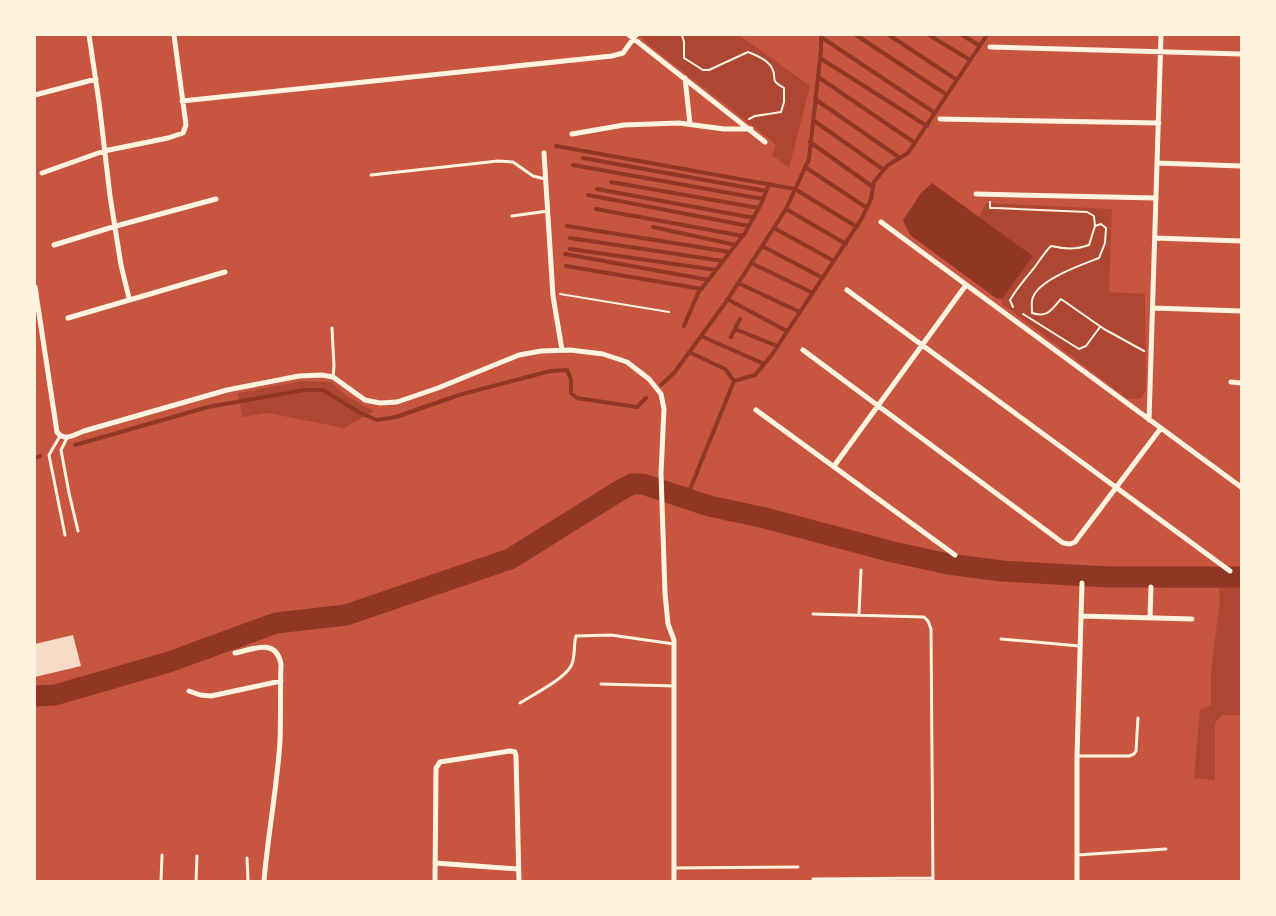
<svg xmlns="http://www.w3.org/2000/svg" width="1276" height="916" font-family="Cabin,sans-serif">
  <rect width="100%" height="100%" fill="#c8553d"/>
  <path fill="#ae4732" d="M639,35h100l71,51 -21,82 -17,-13 4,-9 -4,-5 -122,-95z
    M986,203l126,6 -3,83 36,2 1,96 -6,9h-12l-127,-96 1,-4 31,-43 -54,-39z
    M302,381l29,1 17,15 26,14 -30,17 -76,-15 -26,4 -4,-24z
    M1143,581l98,1v133h-19l-7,8v57l-21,-2 6,-68 11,-5v-34l9,-72 -1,-11h-54z"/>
  <path fill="#8f3625" d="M932,183l101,73 -31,43 -6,-1 -86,-63 -7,-15 18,-27z"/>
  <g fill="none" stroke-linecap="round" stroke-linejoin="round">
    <path stroke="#8f3625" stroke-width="4" d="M856,35l91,60
      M889,35l68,45
      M929,35l41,25
      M962,35l18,11
      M821,37l114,76
      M820,58l107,68
      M818,77l97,66
      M815,99l85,59
      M813,120l71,50
      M810,142l63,45
      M556,146l239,43 62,38
      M583,158l183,33
      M573,165l190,34
      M805,167l62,41
      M611,182l148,26
      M597,189l157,29
      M588,195l161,31
      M596,209l147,27
      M786,209l60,35
      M567,226l163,26
      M653,227l83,18
      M774,228l60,33
      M570,238l153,23
      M762,246l61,32
      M570,249l146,21
      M565,254l144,26
      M751,263l62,30
      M566,266l136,23
      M738,283l62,29
      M727,299l60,32
      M684,326l14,-33 47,-60 16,-29 8,-20
      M735,329l42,17
      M701,336l63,28
      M731,337l9,-18
      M689,352l36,17 9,12
      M661,385l13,-12 52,-71 60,-93 23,-50 12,-109v-15
      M75,445l133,-38 96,-17h19l37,23 17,7 19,-3 63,-22 91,-24 17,-1 4,10v13l6,5 60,9 9,-9
      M35,458l5,-2
      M686,499l48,-118 21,-6 16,-19 91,-138 9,-19 3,-17 14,-17 20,-12 79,-118"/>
    <path stroke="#8f3625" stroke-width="21" d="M35,696l20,-1 114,-33 107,-39 70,-8 164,-56 109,-68 13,-7h11l66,22 56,12 128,34 55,12 54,7 105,6h134"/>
  </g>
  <path fill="#f7dbc8" d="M73,635l8,31 -46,11v-33z"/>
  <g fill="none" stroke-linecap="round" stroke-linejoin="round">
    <path stroke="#fff3e0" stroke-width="2" d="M682,35l2,7v16l19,12h6l39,-18c8,3 20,8 24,16 6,11 -4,11 12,20v14l-3,10 -26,4 -6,3
      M990,202v6h6l91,4 7,4 1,10
      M560,294l109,18
      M1013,307l-3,-7c7,-12 15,-21 24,-32 6,-8 10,-15 17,-22 14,3 24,4 38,-1l6,-19 6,-2 5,4 -1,15 -6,15c-18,7 -59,21 -66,39 -2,4 -1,11 -1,16 16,5 19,-3 29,-14l43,30 40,22
      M1023,314l56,35 7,-3 14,-19"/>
    <path stroke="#fff3e0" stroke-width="3" d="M371,175l127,-14 15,1 20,14 12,3
      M512,216l36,-5
      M332,328l2,38 -1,11
      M60,436l-11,19 16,80
      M67,438l-6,12 8,43 9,38
      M813,614l111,3 4,4 3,8 2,252
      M859,614l2,-44
      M1001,639l78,7
      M601,684l73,2
      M520,703c14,-9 43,-23 51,-37 5,-9 2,-20 5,-30l35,-1 63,9
      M1077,756h52l5,-2 2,-3 2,-33
      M1077,855l89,-6
      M247,858l1,23
      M674,868l124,-1
      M813,879l120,-1
      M161,881l1,-26
      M196,881l1,-25"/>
    <path stroke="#fff3e0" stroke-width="5" d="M89,35l10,67 11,94 11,69 8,33
      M629,35l136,107
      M990,47l251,7
      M685,78l5,46
      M35,95l61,-16
      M182,101l430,-45 11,-3 13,-18
      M940,119l219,4
      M572,134l52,-9 55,-2 45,6h27
      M544,153l9,143 9,54
      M1157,163l84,3
      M42,173l62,-22 64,-13 15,-5 3,-8 -12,-90
      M976,194l180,4
      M881,222l360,265
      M1155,238l86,3
      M54,245l62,-19 100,-27
      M35,287l22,145c7,10 17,3 27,-1l143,-41 72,-14 23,-1 11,2 32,23 15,3 17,-1 41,-14 81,-33 22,-4 29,-1 33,4 24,8 22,17 12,15 3,15 -3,64 4,120 3,31 6,16v241
      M847,290l383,281
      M1153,308l88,3
      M68,318l157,-46
      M803,350l260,193 7,1 5,-2 86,-114
      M1231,382l10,1
      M756,410l199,145
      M1149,420l12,-385
      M834,466l132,-181
      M1081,616l111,3
      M1150,618l1,-31
      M235,653c19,-4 41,-15 46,11 -1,26 0,51 -1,77 -3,47 -12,93 -16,140
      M189,691l11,4 11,1 70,-15
      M435,863l83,6
      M435,881l1,-113 4,-6 70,-11 5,1 1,4 3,125
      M1077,881v-125l5,-173"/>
  </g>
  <rect width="1276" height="916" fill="none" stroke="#fff3e0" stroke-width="72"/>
</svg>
